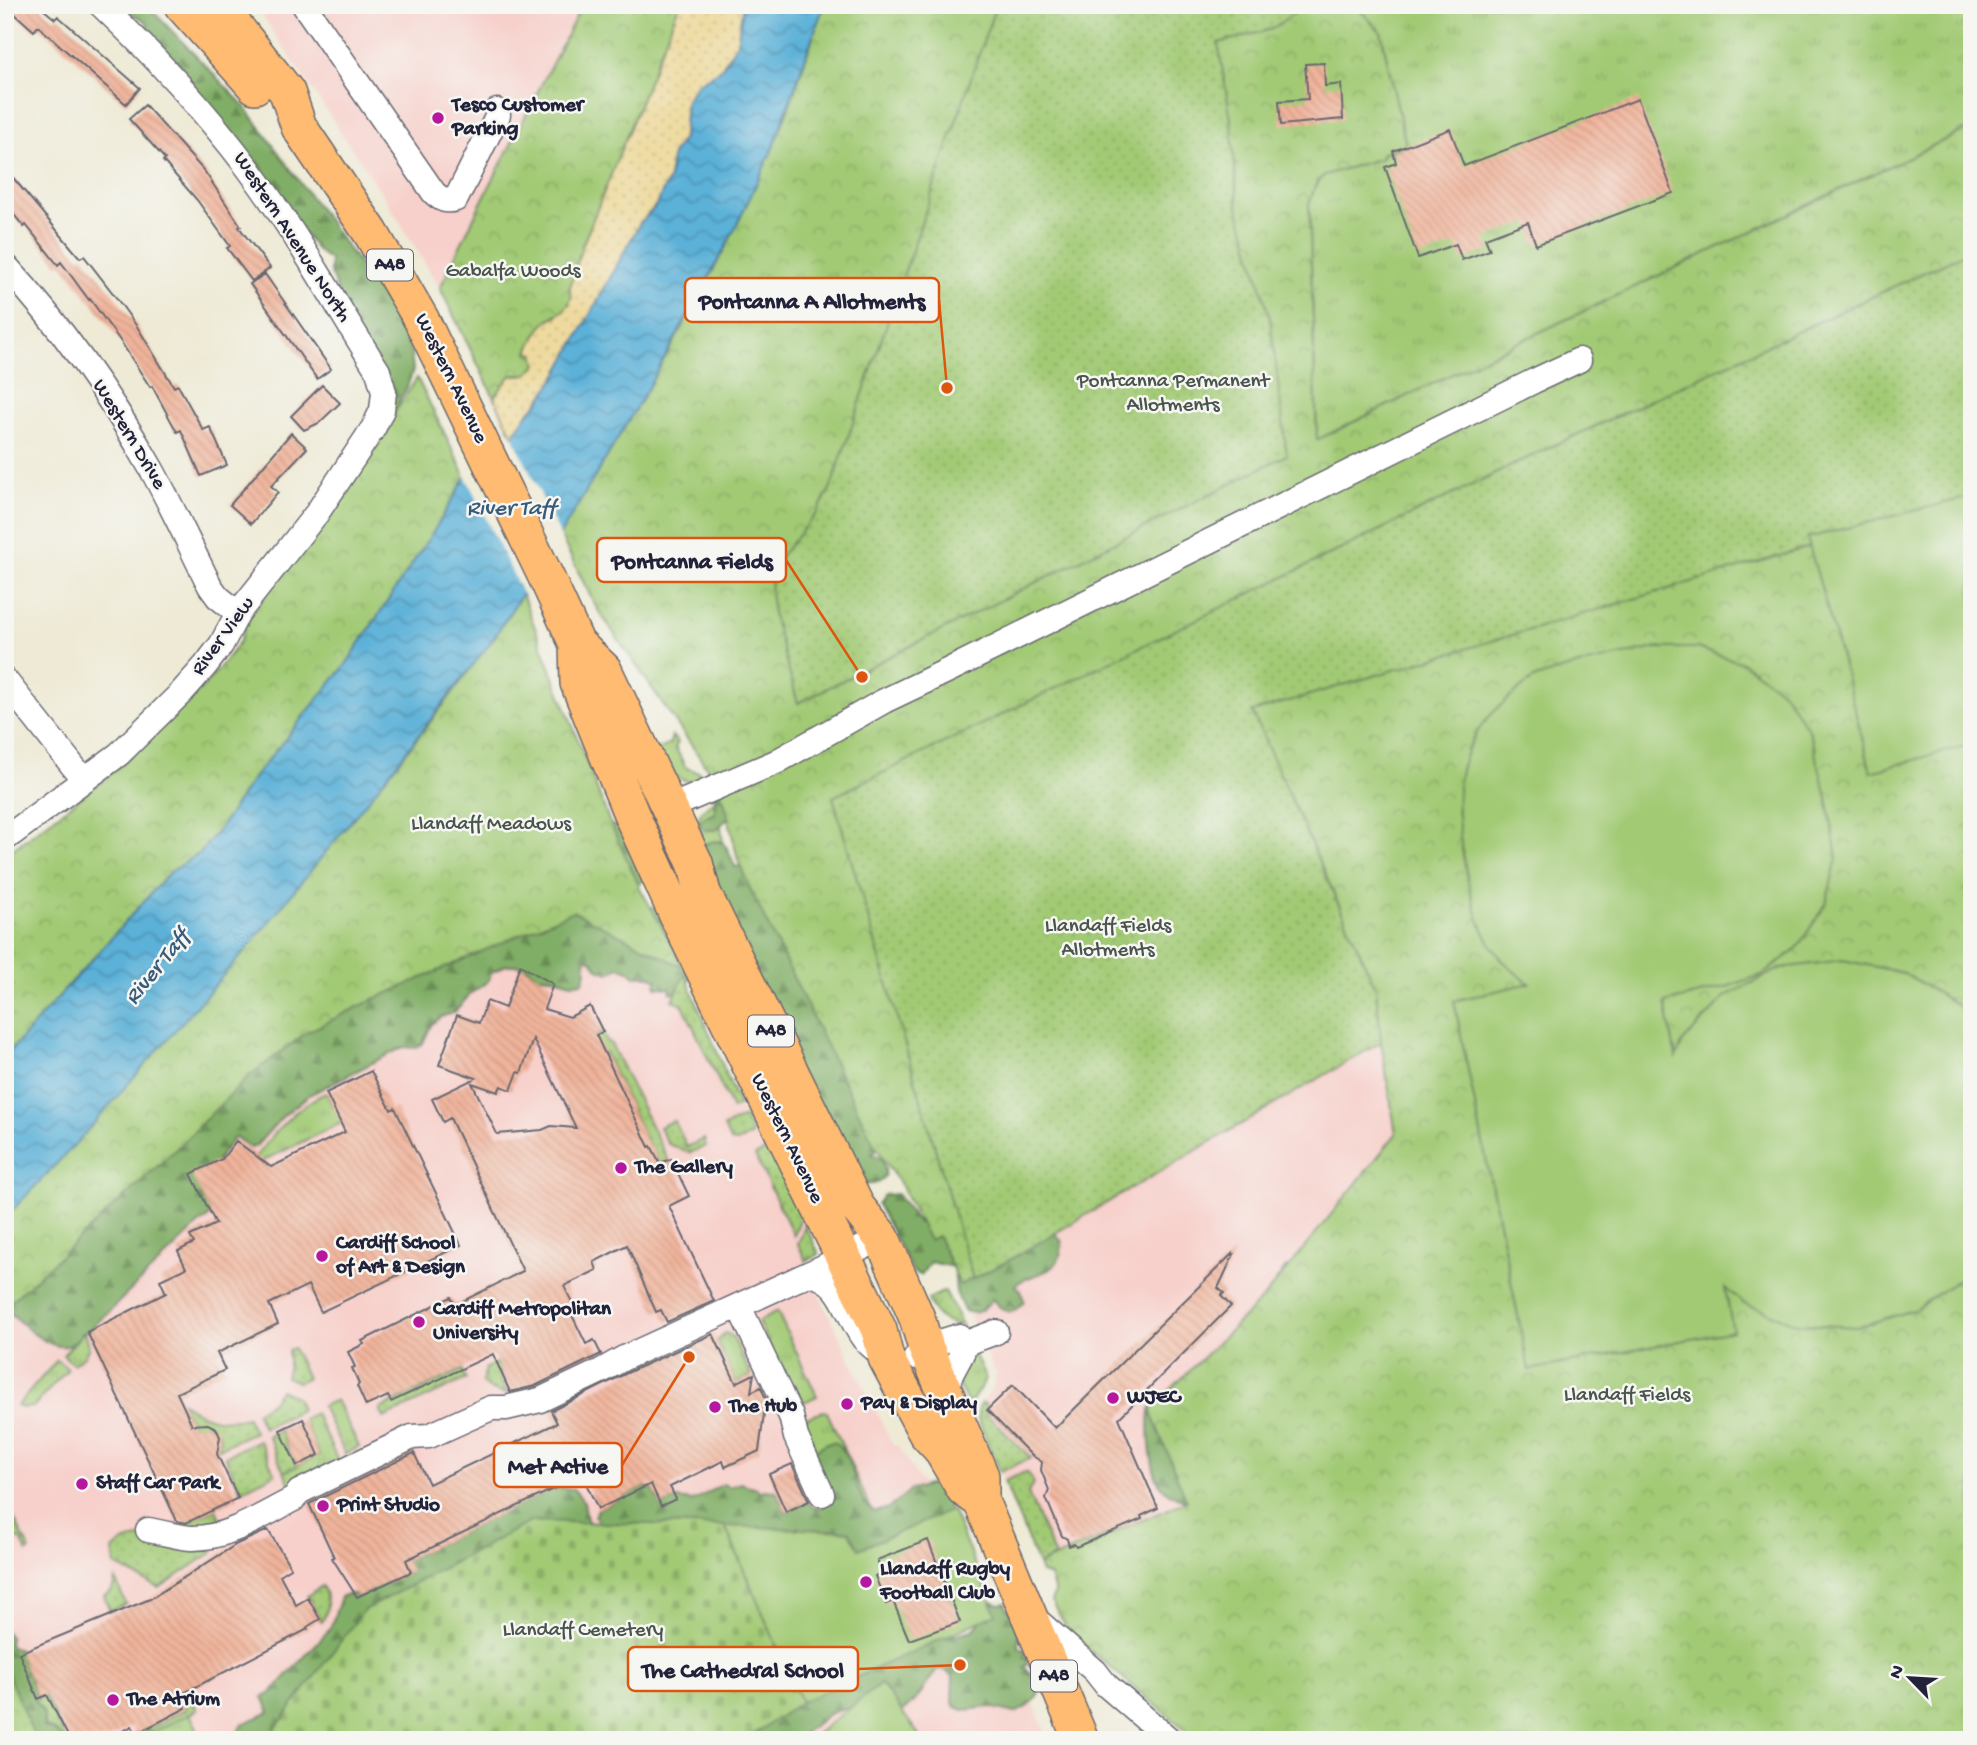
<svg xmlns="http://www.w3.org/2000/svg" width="1977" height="1745" font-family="'Gochi Hand',sans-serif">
  <defs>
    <pattern id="grass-tufts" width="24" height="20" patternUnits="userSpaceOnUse" patternTransform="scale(1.75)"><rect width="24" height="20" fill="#a2ca75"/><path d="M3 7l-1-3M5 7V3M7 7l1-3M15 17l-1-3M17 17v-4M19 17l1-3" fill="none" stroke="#8bad66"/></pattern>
    <pattern id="forest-firs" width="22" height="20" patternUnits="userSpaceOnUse" patternTransform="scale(1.75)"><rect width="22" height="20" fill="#81ae66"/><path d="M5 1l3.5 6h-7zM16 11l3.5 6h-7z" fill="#698d55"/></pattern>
    <pattern id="sand-dots" width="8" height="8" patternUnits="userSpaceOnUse" patternTransform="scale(1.75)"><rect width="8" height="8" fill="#eeda9e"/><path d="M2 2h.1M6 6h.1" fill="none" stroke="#ccbb89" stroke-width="1.8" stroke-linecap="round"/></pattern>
    <pattern id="cemetery-stones" width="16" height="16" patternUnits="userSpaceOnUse" patternTransform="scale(1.75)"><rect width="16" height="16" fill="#a2ca75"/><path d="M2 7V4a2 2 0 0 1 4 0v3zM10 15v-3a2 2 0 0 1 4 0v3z" fill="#8bad66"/></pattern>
    <pattern id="park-crowns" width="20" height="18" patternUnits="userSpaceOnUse" patternTransform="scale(1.75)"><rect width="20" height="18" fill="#a2ca75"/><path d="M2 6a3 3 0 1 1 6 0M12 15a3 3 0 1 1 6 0" fill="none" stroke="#8bad66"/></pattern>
    <pattern id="garden-dots" width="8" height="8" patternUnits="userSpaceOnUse" patternTransform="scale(1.75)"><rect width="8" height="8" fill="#a2ca75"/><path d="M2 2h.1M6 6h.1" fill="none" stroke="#8bad66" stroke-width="1.8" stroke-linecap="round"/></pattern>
    <pattern id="water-waves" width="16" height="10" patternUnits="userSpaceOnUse" patternTransform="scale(1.75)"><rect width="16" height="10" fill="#5bb1d8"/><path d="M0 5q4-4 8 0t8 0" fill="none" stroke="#4b90b0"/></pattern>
    <pattern id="building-back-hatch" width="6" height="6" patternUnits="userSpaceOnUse" patternTransform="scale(1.75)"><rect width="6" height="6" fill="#f0b49b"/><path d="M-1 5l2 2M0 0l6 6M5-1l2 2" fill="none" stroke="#ce9a86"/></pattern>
  </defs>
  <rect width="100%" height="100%" fill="#f6f6f2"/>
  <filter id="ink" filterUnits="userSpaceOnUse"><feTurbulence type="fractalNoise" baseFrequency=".0143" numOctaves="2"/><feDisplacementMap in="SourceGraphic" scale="14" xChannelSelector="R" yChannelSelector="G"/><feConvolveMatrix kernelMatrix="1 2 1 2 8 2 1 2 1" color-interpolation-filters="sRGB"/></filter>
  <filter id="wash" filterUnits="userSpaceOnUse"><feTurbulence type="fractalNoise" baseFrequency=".00686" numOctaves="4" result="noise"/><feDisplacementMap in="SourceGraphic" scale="28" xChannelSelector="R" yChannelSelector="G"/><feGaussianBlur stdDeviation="1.57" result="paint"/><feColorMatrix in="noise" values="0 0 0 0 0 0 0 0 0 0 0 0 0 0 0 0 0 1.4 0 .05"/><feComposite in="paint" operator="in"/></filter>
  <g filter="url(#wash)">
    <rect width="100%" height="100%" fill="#eeead6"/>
    <path fill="#f7d0cb" d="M255,5h327l-104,204 -38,79 -59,-96z
      M521,934l164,40 67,161 18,13 49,106 -13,7 15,38 70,143 3,4 3,-1 24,37 31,28 -94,39 -591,191h-231l-31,-72v-361l169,-156z
      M1381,1042l15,92 -129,160 -117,116 37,91 -149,64 -60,-146v-11l14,-19 4,-16 -12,-22 -27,-65 47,-23z
      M999,1622l50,118h-289z"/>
    <path fill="url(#grass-tufts)" stroke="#627658" stroke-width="2" d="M1355,5h617v122l-491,233 -164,80 -8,-235 6,-19 9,-11 58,-17v-4l24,-8 -25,-114z
      M672,736l6,7 -3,4 11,21 13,4 4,8c-24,8 -40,-13 -51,-31l10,-1 8,-5z
      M715,801v14l6,11 2,17 -3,-2 -17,4c-7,-21 -10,-32 12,-44z
      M326,1093l7,15 5,-2 7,15 -99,48c22,-28 46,-62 80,-76z
      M945,1291l17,34c-18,1 -28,-11 -34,-26z
      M777,1311l40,85 -19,9 -40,-83z
      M84,1332l5,16 -5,8 -11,8 -10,-9z
      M726,1333l7,4 18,38 -15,8 -19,-42z
      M975,1355l10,22 -1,5 -15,23 -13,-24 13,-23z
      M57,1360l11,9 -35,38 -10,1 -6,-2z
      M336,1400l23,47 -14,7 -23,-48z
      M822,1411l5,1 43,95 -30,13 -39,-94 3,-7z
      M315,1413l24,50 -48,23 -7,-14 35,-17 -16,-36z
      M45,1696l21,44h-2l-9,-9 -10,-4 -2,-15 -9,-12z
      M187,1714l1,1 2,-1 7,14 -4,12h-54l-3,-6 11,-5 3,5z"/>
    <path fill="url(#forest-firs)" stroke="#526850" stroke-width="2" d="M125,5h22l99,103 114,157 42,62 9,25 2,18 -6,17 -8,14 -3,15 -29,11 9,-36 -46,-119v-12l-11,-8 -170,-206v-12l-2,-12 -16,-9z
      M714,785l348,457c-1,37 -26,27 -47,43l6,5 3,11c-13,17 -19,12 -32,-2 -9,12 -14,16 -28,12l-8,-19 -2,-25 -24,-5 -9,13 -8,-3 -36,-68 7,-9 13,-1 21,29 4,-2 -42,-74 -8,7 8,3c11,16 4,29 -16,27l-7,-12 2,-7 -5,-6 -12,-7 -78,-146 -61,-161c23,-11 25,4 32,22l5,-1 2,-39 -15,-8 -11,11h-10l-5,-3 -1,-6 6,-5 9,-2z
      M606,824c25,1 32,33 41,52l-6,7 -6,2 11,22h12l35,65 -8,16 -5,4 -9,1 -1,-5 -14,-1 1,-7 -6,-4h-16l-8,-7 -8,-2 -10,6 -11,-4 -5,-8 -6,-3 -2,2 1,11 -3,11 -12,1 -17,-6 -15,-1 -19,-11h-14l-14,7 -4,9 -18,13 -15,18 -14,5 -10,8 -8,18 -7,5 -13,-1 -94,48 -26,21 -27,30 -5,2 -16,-11 -20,26 -4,50 -4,6 -6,3 -107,104c-3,3 -6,4 -10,6 -6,4 -9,12 -17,14 -21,4 -48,-25 -62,-38v-154l139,-21z
      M1286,1267l9,4 -108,230c-7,-3 -15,-6 -21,-10 -17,-12 -18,-62 -16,-81l117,-116z
      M834,1442c25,15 17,59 41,70l14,-4 22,-18 20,-6c15,10 18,17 18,34l-21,22 -175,31 -19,-11 -134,-36 -6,-8 4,-7 46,-22 9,2 8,17 15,-7 17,2 30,-17 7,3 10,-4 17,5 2,4 4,-2 13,1 10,21 21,-10 7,5h9l6,-7 -17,-48 15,-9z
      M562,1488l11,1 3,3 8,10 3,18 4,4 -305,216h-55l5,-4 6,-12 28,-12 -7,-15 7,-3 60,-65 11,-32 6,-3h8l2,3 53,-25 -4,-12 142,-69z
      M985,1598l13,6 8,-1 1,6c16,9 10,22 12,38l5,2 2,5 -2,4 4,2v5l-4,2c3,3 7,5 9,8 16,18 -2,31 -18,38l-25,-6 -27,3 -9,-4 -2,-9 1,-20 -9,-7 -7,-1c-13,20 -23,37 -44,49l-49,-10 -15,6 -34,26h-225l192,-120 17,22 71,26 7,9 8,-3 5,-10 73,-31 13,2 17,-5 6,-6 -2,-11z
      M5,1631l5,6 -1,8 9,4 20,50 -3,2 8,11 2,15 10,4 9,9h-59z"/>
    <path fill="url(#sand-dots)" stroke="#887e6c" stroke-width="2" d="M679,5h64l-6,38 -17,27 -23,14 -11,16 -3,38 -11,17 -3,24 -14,28 -15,16c-28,51 -54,102 -83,152 -13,22 -30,39 -44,61l-19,-39 17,-22 9,1c7,-21 14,-53 38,-61l11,-25 12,-41z"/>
    <path fill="url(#cemetery-stones)" stroke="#627658" stroke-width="2" d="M532,1521l193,5 76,176 -56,38h-478l97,-130z"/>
    <path fill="url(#park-crowns)" stroke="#627658" stroke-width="2" d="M582,5h97l-98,244 -12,41 3,6c-7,18 -9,13 -22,23 -11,8 -17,21 -22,33l6,2 3,10c-7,11 -14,12 -26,11l-17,22 -54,-109 38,-79z
      M824,5h531l26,27 25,114 -24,7v5l-58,17 -9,11 -6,19 8,235 164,-80 491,-233v123l-432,202 -706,345 139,481 -13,7 -22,-49 -9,4 -28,-54 -27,-42 -127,-262 -9,-22 -13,-57 -13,-28 -116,-168 -36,-72c75,-125 153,-251 212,-385 20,-46 35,-97 52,-145z
      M417,378l49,99 -31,52 -90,137 -91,111 -33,49 -21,27 -31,20 -164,184v-202l105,-80 88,-83 19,-21 23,-30 8,-23 112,-151z
      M1972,496v1244h-774l-123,-102 -8,-10 -16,-27 4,-8 -5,-17 -9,-3 -3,-8 149,-64 -37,-91 117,-116 129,-160 -15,-92 -5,-54 -124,-276 555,-174z
      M522,594l88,229 31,67 36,64 4,12 -108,-55 -205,91 -61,30 -58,44 -75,75 -169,156v-89c115,-122 225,-249 331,-379 65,-80 131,-159 186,-245z
      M5,1668l31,72h-31z"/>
    <path fill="url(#garden-dots)" stroke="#627658" stroke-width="2" d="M996,5h309l-33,24 -54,14 13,77 7,87 32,111 17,137 -489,248 -24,-84 -4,-26 1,-13 2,-13 9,-13 35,-41 14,-26z
      M1972,250v249l-720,213 124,276 5,54 -377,221 -31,16 -140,-482 707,-345z
      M685,974l54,131 -7,4 -49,-104 -10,-5z
      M603,1032l4,10 4,2 57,116 -8,4 -9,-18 -2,1 -44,-94 -19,-12z
      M744,1117l8,18 -15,7 -7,-1 -6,-14z
      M674,1120l13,27 17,-8 2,7 -16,7 -22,-9 -9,-17z
      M770,1148l31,68 -7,20 -39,-80z
      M805,1225l14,29 -13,7 -8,-17z
      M293,1348l14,30 -9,4 -12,-5 2,-10v-17z
      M496,1363l5,7 -2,6 8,18 -15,-4 -10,-7 4,-15z
      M462,1370l4,9 -82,39 -4,-9z
      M280,1390l16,7 5,13 -38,18 -7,-16 15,-10z
      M181,1401c19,16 41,23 66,16l7,15 -39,18c11,-11 3,-21 -7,-26l-15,3z
      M981,1403l5,2 -1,8 46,45 -31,14 -22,-53v-11z
      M280,1430l17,36 -13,6 -16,-36z
      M259,1440l16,34 -34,17 -16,-35z
      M1025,1472l4,2 4,9 -5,10 27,64 -17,8 -34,-84z
      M5,1501l25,49 -3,2 -7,-14 -15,7z
      M216,1509l6,14 -39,5 1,-5z
      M142,1538l67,7 4,7 -54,36 -44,-23 -2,-15c9,-9 16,-11 29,-12z
      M115,1579l11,25 -16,7 -6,-15 8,-5z
      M322,1586c7,13 7,24 0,36l-15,-26z
      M190,1695l7,15 -48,24 -2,-5 39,-20 -4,-10z"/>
    <path fill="#a2ca75" stroke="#627658" stroke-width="2" d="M1972,496v248l-101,28 -32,-122 -32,-112z
      M1656,648h41l46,15 39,28 27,39 19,71 9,57 -11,46 -29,44 -35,27 -36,12 -61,16 11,54 7,-15 43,-46 55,-28 62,-8 61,13 53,32 15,19v240l-10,13 -48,33 -57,17 -59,-3 -55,-21 -18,-15 8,43 -204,39 -75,-369 75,-18c-43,-30 -53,-63 -63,-112 -14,-66 -17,-125 41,-171 9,-7 19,-18 29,-22 38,-14 80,-21 120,-30z
      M952,1510l44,104 -195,88 -76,-176 124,5 10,18z
      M881,1684l42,56h-115z"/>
    <path fill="url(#water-waves)" stroke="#3e6a8a" stroke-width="2" d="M743,5h81l-51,143 -41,87 -84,153 -88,147 -69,107 -122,157 -118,145 -171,195 -75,79v-161l164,-184 31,-20 21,-27 33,-49 91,-111 90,-137 31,-52 47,-41 15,-23 12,-12 17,-26 83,-152 15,-16 14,-28 3,-24 11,-17 3,-38 11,-16 23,-14 17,-26z"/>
    <path fill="#eeead6" d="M511,432l51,107 -38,58 -60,-124 28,-28z"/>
    <g id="blocks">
      <path fill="url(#building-back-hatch)" fill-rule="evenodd" d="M5,5h33l17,14 3,-3 82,72 -14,16 -88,-78 -4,5z
        M1324,63l1,23 16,-2 2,35 -62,6 -2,-24 29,-2 -3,-35z
        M1638,99l35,94 -137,52 -8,-23 -43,16 5,12 -28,10 -6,-16 -38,14 -33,-91 11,-4 -3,-12 57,-22 14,37z
        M145,105l60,67 36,54 -2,1 31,41 -18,13 -25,-33 3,-2 -33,-46 -34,-39 2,-2 -36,-40z
        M5,168l75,90 4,-2 31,40 23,32 36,59 4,-2 25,45 7,-3 17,38 -26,11 -20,-46 -4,2 -25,-46 -2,1 -29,-45 -31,-43 -1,1 -28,-38 -3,3 -32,-40 -2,2 -19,-23z
        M265,274l66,95 -14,10 -67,-95z
        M322,385l18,18 -21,20 -15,7 -13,-14z
        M291,433l16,15 -36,38 7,6 -27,32 -21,-19z
        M520,965l33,19 -9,25 26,8 20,-11 13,26 -7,3 53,112 2,-1 9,17 11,-4 18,37 -20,10 45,95 -47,21 -6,-12 -5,2 -29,-67 -33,17 3,8 -33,16 10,20 -5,3 17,35 8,-4 7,14 -66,32 -25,6 -17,-38 -102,48 -3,-6 -22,10 -9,-20 2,-2 -7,-16 3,-1 -7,-15 16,-8 -2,-3 89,-44 4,8 68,-34 -73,-153 -7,4 -11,-23 44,-21 -37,-13 18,-50 22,8 8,-22 18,7zM533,1039l43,89 -25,-2 -9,4 -45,4 -25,-51 26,9 3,-6 10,4 7,-18 3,1z
        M371,1071l20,39 4,-2 66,137 -140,67 -13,-27 -39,19 9,20 -61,29 8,17 -48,23 15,32 16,-1 8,4 4,9 -3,17 21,44 -52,25 -9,-2 -90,-189 79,-39 -6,-13 26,-12 -8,-17 16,-8 -4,-7 26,-12 -25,-50 31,-15 14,-18 35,26 74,-35 -19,-39z
        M1233,1253l1,1 -16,34 6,5 -3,3 10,10 -112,112 39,90 -17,8 1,3 -66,28 -2,-3 -5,2 -2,-7 -5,-3 -16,-38 3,-8 -8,-20 1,-8 -11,-7 -44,-45 26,-25 42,43z
        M713,1334l23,49 18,-9 -3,18 10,-5 5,12 -7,52 -34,16 -2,-6 -53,26 6,12 -15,7 -10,-22 -53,25 -16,-34 -176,85 5,12 -54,25 -25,-39 2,-1 -25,-53 105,-51 15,31 128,-61 -6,-12 80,-40z
        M303,1419l16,36 -22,11 -17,-36z
        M792,1464l17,37 -23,11 -17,-38z
        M268,1530l23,38 -11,7 16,30 12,-7 12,21 -13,8 1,2 -128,66 6,13 -50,26 -4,-8 -26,14h-36l-23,-45 -9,4 -19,-46 131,-54 87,-55z
        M928,1540l32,82 -51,18 -16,-39 -7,3 -11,-28 7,-3 -5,-13z"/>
    </g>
  </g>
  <g filter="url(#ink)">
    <use href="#blocks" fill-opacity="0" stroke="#696871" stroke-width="2"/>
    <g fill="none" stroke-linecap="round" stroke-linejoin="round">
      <g stroke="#696871" stroke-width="27">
        <path id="minor" d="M304,5l130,188c8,7 12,9 22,6l42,-84 -1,-4
          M5,265c57,62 106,132 147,205 21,38 39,78 58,116l8,11 20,16
          M5,680l79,100
          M668,808l108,-46 108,-61 67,-32 583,-288 45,-21
          M5,839l114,-85 62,-61 24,-27 16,-21 17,-32 79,-100 57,-86 8,-17 2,-18 -6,-21c-43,-68 -82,-139 -130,-203 -44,-58 -94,-113 -147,-163
          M808,1274c37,6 37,41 56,65 6,7 15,13 21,19
          M740,1305l4,12 47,99 5,21 26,57
          M966,1343l30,-11
          M916,1357c8,-13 29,-16 43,-21l7,7
          M946,1394c2,-23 14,-31 20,-51
          M148,1530c14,2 28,7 43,8 37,1 71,-23 103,-39l5,-7 113,-55 17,-1 62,-28h15l34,-8 61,-29 23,-13 195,-89 63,-31
          M1033,1617l62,54 11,14 64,55"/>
      </g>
      <g stroke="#696871" stroke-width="38">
        <path id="highway" d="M182,5l73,81
          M218,5l69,87 12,35 72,106 50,86 126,260 30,65 27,26 91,193 8,30 154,314 25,31 35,80 9,30 55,128v25l100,239
          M577,644l1,39 54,133 48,106 199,408 7,28 40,75 14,15 24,41 14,10"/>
      </g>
      <use href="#minor" stroke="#fff" stroke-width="24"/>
      <use href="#highway" stroke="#ffbb71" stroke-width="35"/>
    </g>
  </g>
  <g fill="#b5179e" stroke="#f6f6f2" stroke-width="2.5">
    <circle cx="438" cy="118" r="7"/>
    <circle cx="621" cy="1168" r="7"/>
    <circle cx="322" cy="1256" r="7"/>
    <circle cx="419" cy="1322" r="7"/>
    <circle cx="1113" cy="1398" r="7"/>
    <circle cx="847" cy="1404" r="7"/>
    <circle cx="715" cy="1407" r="7"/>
    <circle cx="82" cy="1484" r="7"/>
    <circle cx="323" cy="1506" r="7"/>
    <circle cx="866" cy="1582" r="7"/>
    <circle cx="113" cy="1700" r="7"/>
  </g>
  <g text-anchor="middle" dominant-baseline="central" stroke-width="5" stroke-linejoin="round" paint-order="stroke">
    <g fill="#f6f6f2" stroke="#626272" stroke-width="2">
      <rect x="367" y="249.5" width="46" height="31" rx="5"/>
      <rect x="748" y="1015.5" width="46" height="31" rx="5"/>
      <rect x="1031" y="1660.5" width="46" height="31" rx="5"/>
    </g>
    <g font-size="19" font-weight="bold" fill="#22223b">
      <text x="390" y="265">A48</text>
      <text x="771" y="1031">A48</text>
      <text x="1054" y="1676">A48</text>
    </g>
    <g font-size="21" font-weight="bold" fill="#22223b" stroke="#f6f6f2" text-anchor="start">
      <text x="452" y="106">Tesco Customer<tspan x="452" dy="24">Parking</tspan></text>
      <text x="635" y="1168">The Gallery</text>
      <text x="336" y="1244">Cardiff School<tspan x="336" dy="24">of Art &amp; Design</tspan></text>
      <text x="433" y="1310">Cardiff Metropolitan<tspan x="433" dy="24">University</tspan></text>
      <text x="1127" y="1398">WJEC</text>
      <text x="861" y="1404">Pay &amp; Display</text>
      <text x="729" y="1407">The Hub</text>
      <text x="96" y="1484">Staff Car Park</text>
      <text x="337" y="1506">Print Studio</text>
      <text x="880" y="1570">Llandaff Rugby<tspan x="880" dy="24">Football Club</tspan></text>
      <text x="127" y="1700">The Atrium</text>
    </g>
    <g font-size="21" fill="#22223b" stroke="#f6f6f2">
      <text transform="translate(291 238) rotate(57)">Western Avenue North</text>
      <text transform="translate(450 379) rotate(64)">Western Avenue</text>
      <text transform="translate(128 435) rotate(59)">Western Drive</text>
      <text transform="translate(224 637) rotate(-54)">River View</text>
      <text transform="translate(786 1139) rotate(64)">Western Avenue</text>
    </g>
    <g font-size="21" fill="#48544c" stroke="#f6f6f2">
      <text x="513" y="272">Gabalfa Woods</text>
      <text x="1173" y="382">Pontcanna Permanent<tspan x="1173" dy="24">Allotments</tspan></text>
      <text x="491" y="825">Llandaff Meadows</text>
      <text x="1108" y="927">Llandaff Fields<tspan x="1108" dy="24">Allotments</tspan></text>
      <text x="1627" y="1396">Llandaff Fields</text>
      <text x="583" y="1631">Llandaff Cemetery</text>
    </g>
    <g font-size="23" font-style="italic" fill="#395b7a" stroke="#f6f6f2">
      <text x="511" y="509">River Taff</text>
      <text transform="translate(158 968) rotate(-51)">River Taff</text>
    </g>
  </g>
  <path fill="none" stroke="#de560e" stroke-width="2.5" d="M947 388L939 300M862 677L786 560M689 1357L622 1465M960 1665L858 1669"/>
  <g fill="#de560e" stroke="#f6f6f2" stroke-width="2.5">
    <circle cx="947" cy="388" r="7"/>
    <circle cx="862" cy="677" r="7"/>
    <circle cx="689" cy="1357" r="7"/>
    <circle cx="960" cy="1665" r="7"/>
  </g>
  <g fill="#f6f6f2" stroke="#de560e" stroke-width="2.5">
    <rect x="685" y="278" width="254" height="44" rx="7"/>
    <rect x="597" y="538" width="189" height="44" rx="7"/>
    <rect x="494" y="1443" width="128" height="44" rx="7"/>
    <rect x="628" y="1647" width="230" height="44" rx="7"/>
  </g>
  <g font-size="23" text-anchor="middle" font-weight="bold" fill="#22223b">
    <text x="812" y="308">Pontcanna A Allotments</text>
    <text x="692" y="568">Pontcanna Fields</text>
    <text x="558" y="1473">Met Active</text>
    <text x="743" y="1677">The Cathedral School</text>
  </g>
  <rect width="1977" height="1745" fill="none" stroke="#f6f6f2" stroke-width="28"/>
  <g transform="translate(1910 1678) rotate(295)" stroke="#f6f6f2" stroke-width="5" paint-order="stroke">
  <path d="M0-5L12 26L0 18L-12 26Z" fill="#22223b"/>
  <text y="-10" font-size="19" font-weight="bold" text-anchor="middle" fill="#22223b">N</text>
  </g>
</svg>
